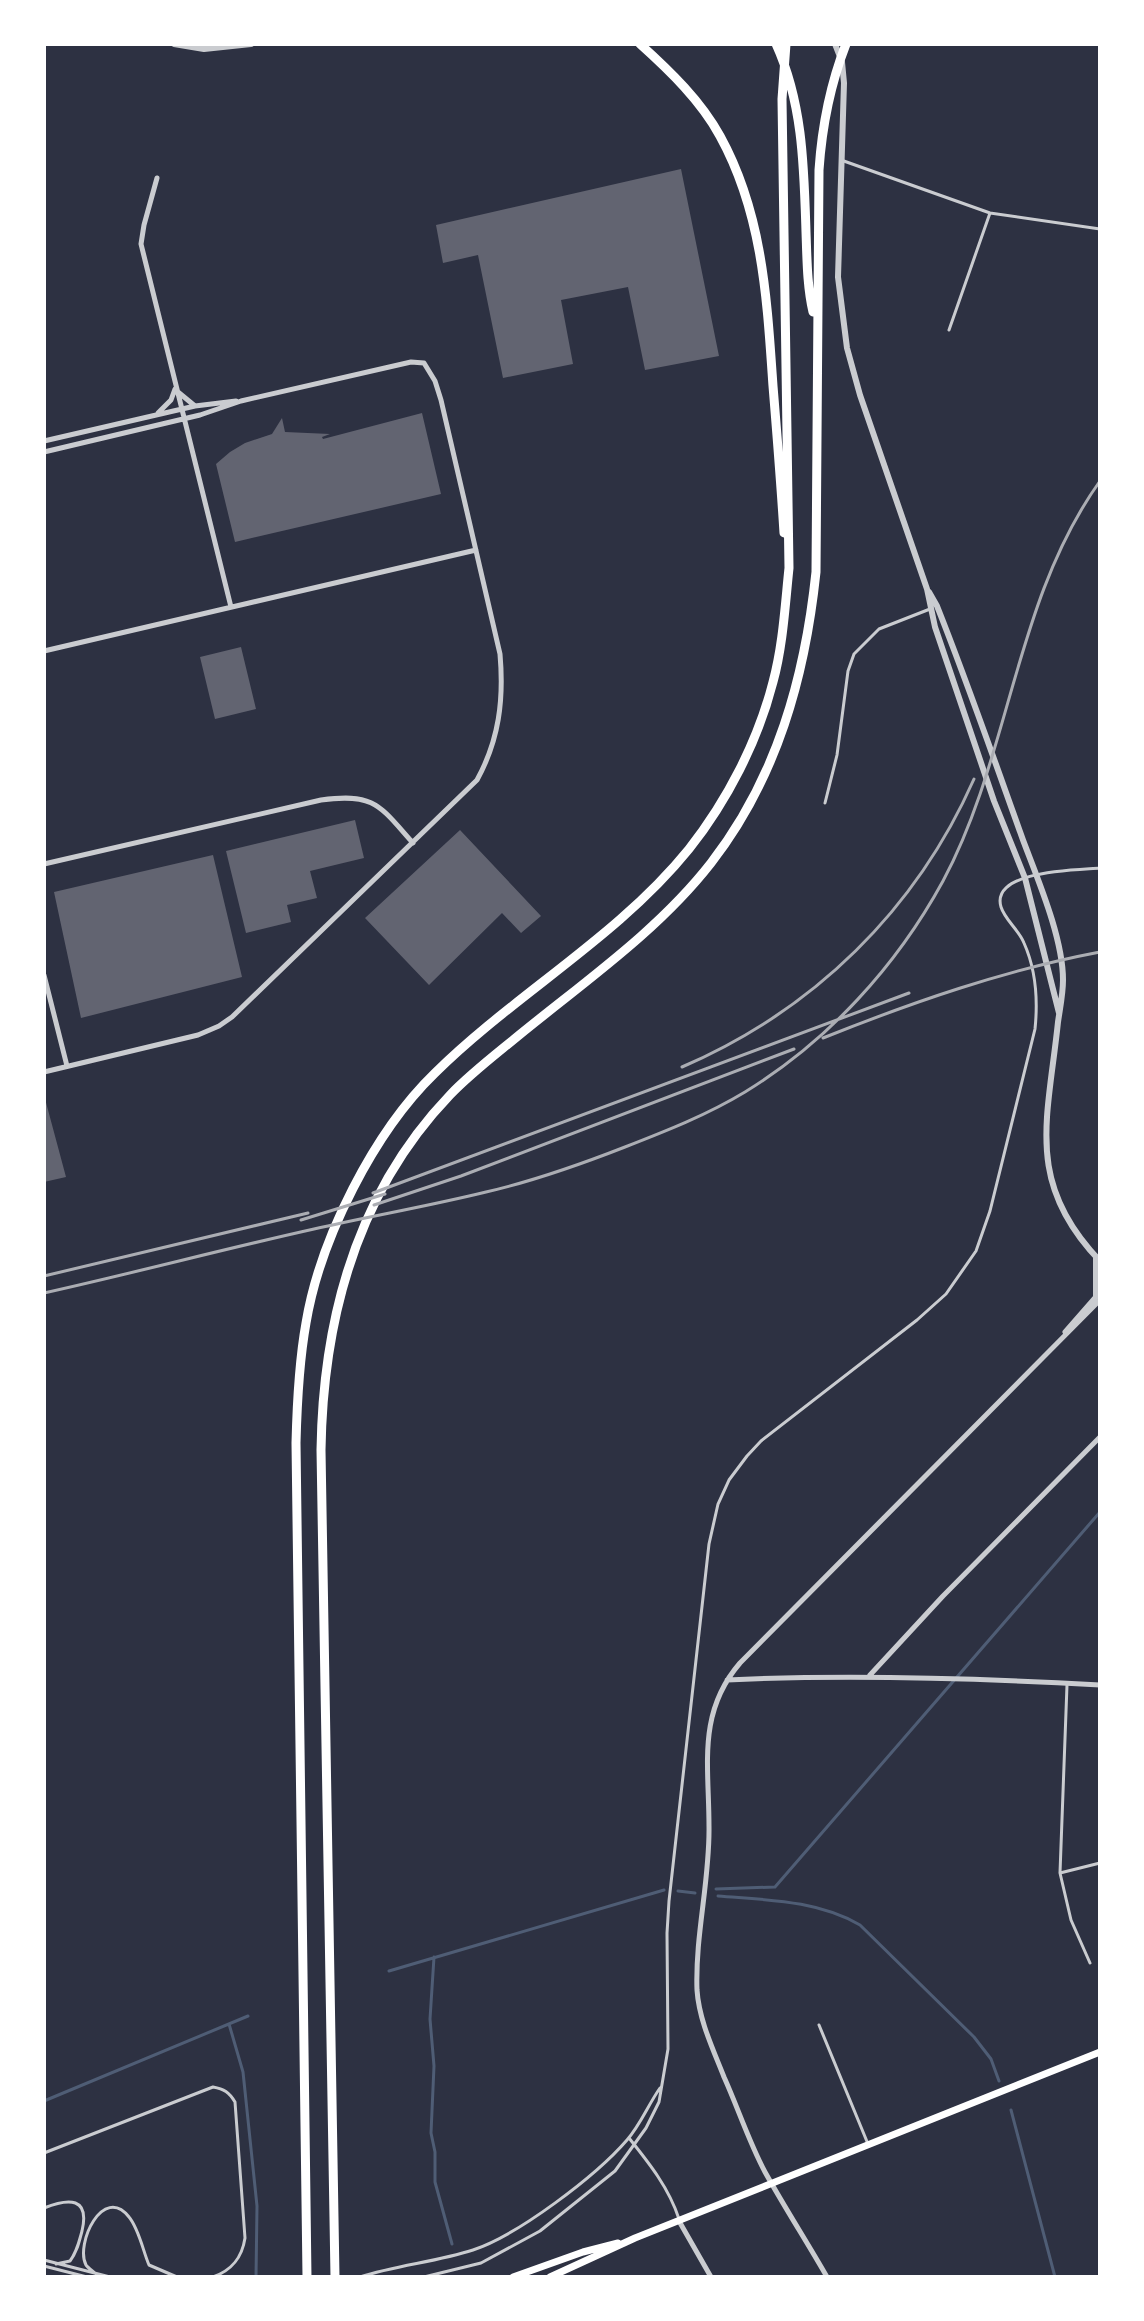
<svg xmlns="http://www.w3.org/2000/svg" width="1144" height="2321" font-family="'IBM Plex Serif',serif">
  <rect width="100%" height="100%" fill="#2d3142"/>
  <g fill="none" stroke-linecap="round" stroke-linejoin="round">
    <path stroke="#4f5d75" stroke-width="3" d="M716,1889l59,-2 325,-375
      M678,1891l17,2
      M718,1896c48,4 99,4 142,29l114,112 17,22 8,22
      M434,1957l-4,62 4,47 -3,67 4,19v30l17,62
      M389,1971l275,-81
      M229,2024l14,48 14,134 -1,71
      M44,2101l204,-85
      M1011,2110l44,167"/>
  </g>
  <path fill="#626471" d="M681,169l38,187 -74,14 -17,-83 -67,13 12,64 -70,14 -25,-123 -35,8 -7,-38z
    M422,413l19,81 -206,48 -19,-78 14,-12 15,-9 27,-9 10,-16 3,14 45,2 -8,3 1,2z
    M241,647l15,62 -41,10 -15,-62z
    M355,820l9,38 -54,13 7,27 -30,7 4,17 -45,11 -20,-82z
    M460,830l81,86 -20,17 -19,-20 -73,72 -64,-67z
    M213,855l29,122 -161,41 -27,-126z
    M44,1095l22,82 -22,5z"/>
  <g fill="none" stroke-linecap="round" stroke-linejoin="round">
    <path stroke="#caccd0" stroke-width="3" d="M841,160l149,53 110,16
      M949,330l41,-117
      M825,803l12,-48 11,-84 6,-17 25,-25 51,-20
      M1067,1685l-7,188 11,47 19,43
      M1060,1873l40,-10
      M819,2025l49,119
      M629,2138c20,25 40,50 50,81
      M44,2153l169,-66c11,2 16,5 22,15l10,136c-3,20 -13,32 -32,39
      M44,2208c25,-10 46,-11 38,23 -3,11 -5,21 -12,30l-14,3
      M44,2260l66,17
      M44,2266l43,11
      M96,2274c-2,-2 -9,-7 -10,-9 -11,-21 17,-81 43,-48 10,12 14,34 20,48l28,12
      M360,2277c37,-12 76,-15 113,-27 45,-15 123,-74 154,-110 14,-16 21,-35 33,-52
      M424,2277l57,-14 59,-32 75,-60 31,-43 13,-26 9,-53 -1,-116 2,-32 40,-357 9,-40 11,-24 18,-24 14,-15 156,-121 29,-26 30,-43 14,-40 45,-182c3,-29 1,-59 -11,-86 -5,-13 -19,-23 -23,-36 -11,-37 77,-37 99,-39"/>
    <path stroke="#caccd0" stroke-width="5" d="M157,178l-13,47 -3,19 90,363
      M178,392l17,14
      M158,413l13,-13 4,-11
      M44,441l151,-35 41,-5
      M44,452l156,-37 41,-14 170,-39 13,1 11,18 6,19 59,254c4,46 -1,86 -23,126l-245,237 -13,9 -21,9 -154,37
      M44,651l432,-101
      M44,864l277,-64c54,-7 58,5 92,43
      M44,975l23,91
      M1065,1332l35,-40
      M870,1675l73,-79 157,-159
      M727,1680c125,-6 248,-2 373,5
      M679,2221l32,56
      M827,2277c-20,-35 -42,-69 -62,-105 -16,-30 -27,-64 -41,-95 -11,-28 -25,-57 -27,-87 -2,-55 13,-110 12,-164 0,-61 -12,-113 31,-163l360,-363"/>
    <path stroke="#caccd0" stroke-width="6" d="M174,44l30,5 47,-5
      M835,44l7,18 2,21 -6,194 9,71 13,47 67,194 8,38 59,174 31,77 34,135
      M929,592l8,14c31,78 58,156 86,234 15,40 40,98 40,140 0,14 -3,28 -5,42 -10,97 -34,160 42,239
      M1096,1297v-40"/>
    <path stroke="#fff" stroke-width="7" d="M513,2277l70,-25 35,-9
      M550,2277l85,-39 465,-186"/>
    <path stroke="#fff" stroke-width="9" d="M640,44c30,27 61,57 80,92 43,78 47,164 53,250 4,49 8,98 11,147
      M776,44c27,59 28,124 30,188 1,27 1,54 7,80
      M307,2277l-11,-834c1,-40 3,-81 10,-120 14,-84 68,-191 129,-250 80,-79 183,-136 254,-224 38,-48 69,-108 84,-167 10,-37 12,-76 16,-114l-7,-469 4,-55
      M335,2277l-14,-827c2,-131 36,-258 129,-355 20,-21 45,-40 68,-59 66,-54 140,-105 193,-173 66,-85 94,-186 105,-291l3,-402c3,-44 11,-85 27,-126"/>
    <path stroke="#abadb3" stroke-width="3" d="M823,1038c90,-36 182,-68 277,-86
      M682,1067c132,-57 234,-157 292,-288
      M373,1193l536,-200
      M374,1205l87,-29 333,-127
      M301,1220l84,-26
      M44,1276l264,-63
      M44,1293c90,-20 180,-44 270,-64 57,-13 115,-23 172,-37 48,-11 93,-27 139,-45 41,-16 82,-32 120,-55 83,-51 151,-125 198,-211 68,-127 71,-280 157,-400"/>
  </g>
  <rect width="1144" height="2321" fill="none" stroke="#ffffff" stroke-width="92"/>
</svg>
